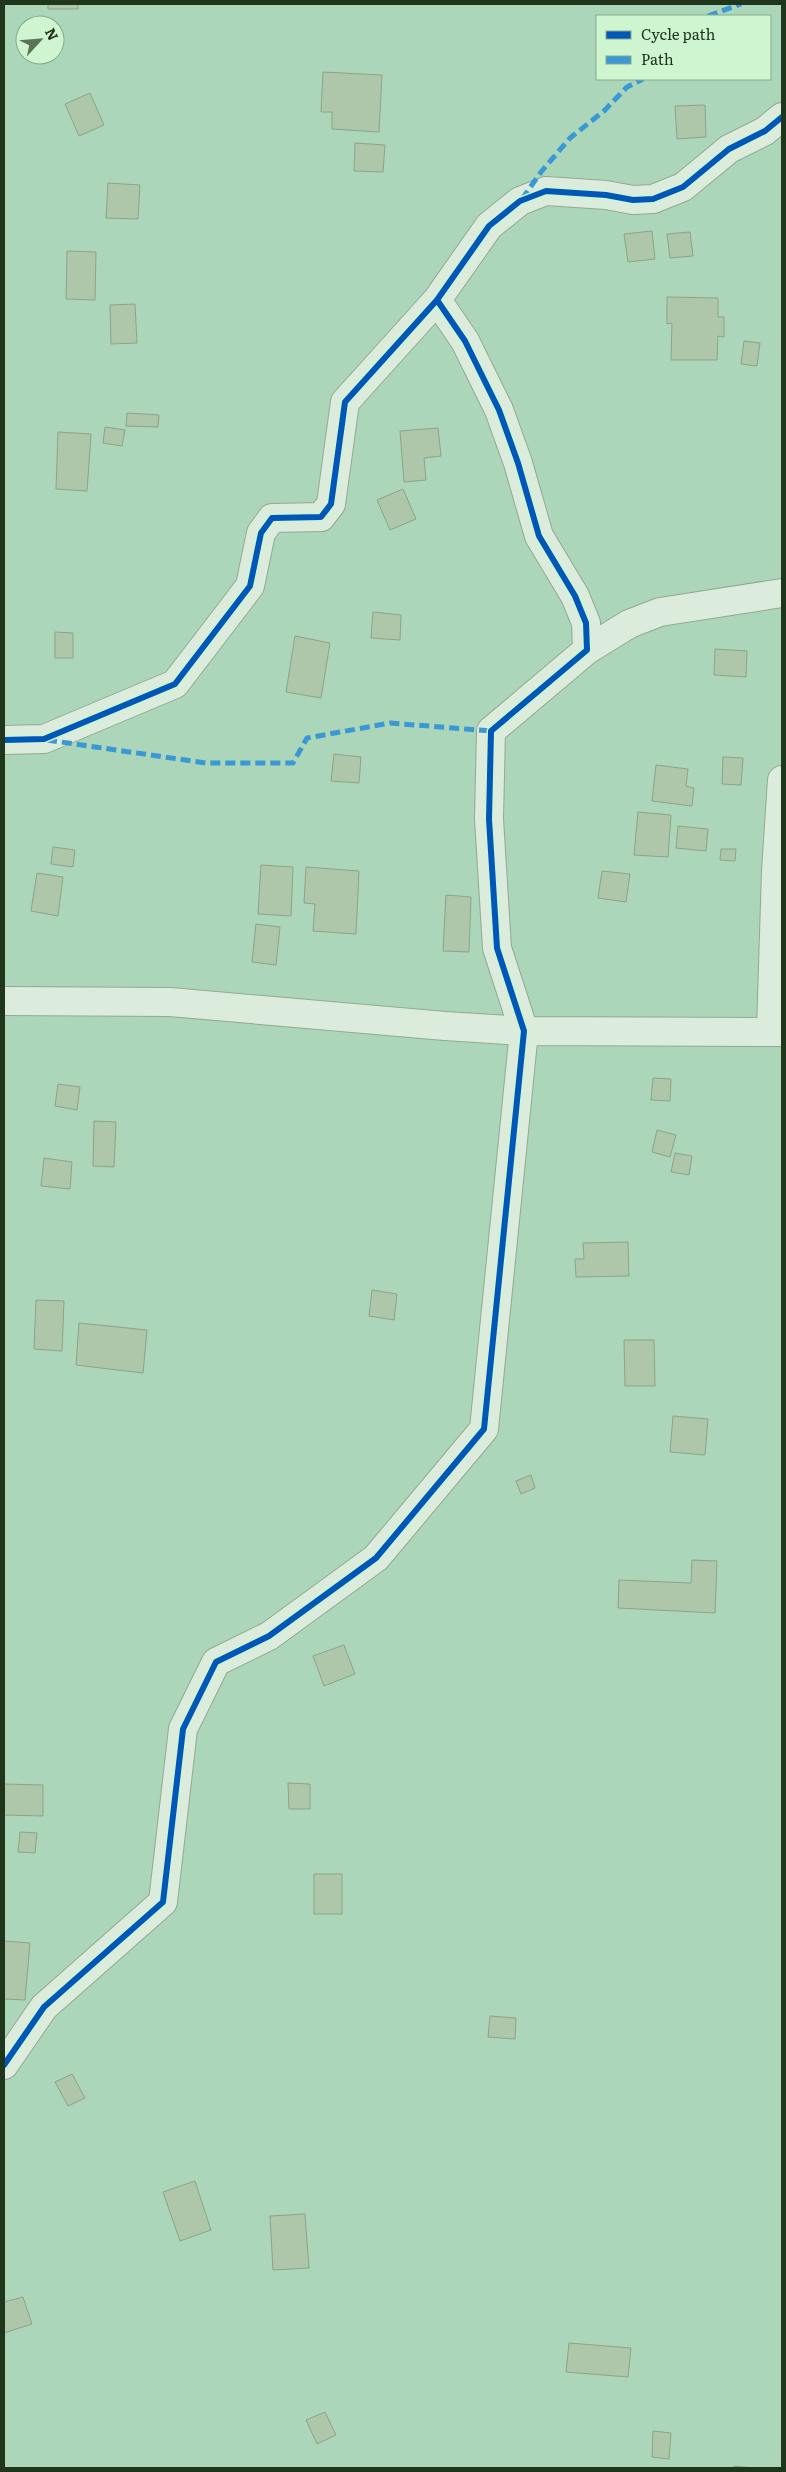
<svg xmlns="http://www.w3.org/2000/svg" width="786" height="2472" font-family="Literata,serif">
  <rect width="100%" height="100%" fill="#c9e3cb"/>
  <path fill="#abd6ba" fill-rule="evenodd" d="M4,4h778v2464h-778zM597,16h173v63h-173zM25,25h30v30h-30z"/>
  <path fill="#aec7ab" stroke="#8ca38a" d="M48,4h30v5h-30z
    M323,72l59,3 -3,57 -47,-3v-17h-11z
    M90,93l14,32 -25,11 -14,-32z
    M705,105l1,32 -29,2 -2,-33z
    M355,143l30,2 -2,27 -29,-1z
    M108,183l32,2 -2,34 -32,-1z
    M652,231l3,28 -27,3 -4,-28z
    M690,232l3,24 -23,2 -3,-24z
    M67,251l29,1 -1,48 -29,-1z
    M667,297l51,1v19h6v20l-6,-1 -1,24h-46l1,-37 -5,1z
    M135,304l2,39 -26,1 -1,-39z
    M744,341l16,2 -3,23 -16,-2z
    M127,413l32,2 -1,12 -32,-1z
    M105,427l20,3 -3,16 -19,-3z
    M438,428l3,28 -17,2 2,22 -22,2 -4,-51z
    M58,432l33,2 -4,57 -31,-2z
    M403,489l13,30 -26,11 -13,-30z
    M373,612l28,3 -1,25 -29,-2z
    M55,632l18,1v25h-18z
    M295,636l35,7 -9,55 -35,-6z
    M715,649l32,2 -1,26 -32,-2z
    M334,754l27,3 -2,26 -28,-2z
    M723,757l20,1 -2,27 -19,-1z
    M656,765l32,4 -2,17 8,2 -2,18 -40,-5z
    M638,812l33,3 -3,42 -34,-2z
    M678,826l30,3 -2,22 -30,-3z
    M53,847l22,3 -2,17 -22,-3z
    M721,849h15l-1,12 -15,-1z
    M261,865l32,2 -2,49 -33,-2z
    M306,867l53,4 -3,63 -43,-3 2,-27 -11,-1z
    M602,871l28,3 -4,28 -28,-4z
    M37,873l26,4 -5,39 -27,-5z
    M446,895l25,2 -2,55 -26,-1z
    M256,924l24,3 -4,38 -24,-3z
    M653,1078l18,1 -1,22 -19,-1z
    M58,1084l22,3 -3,23 -22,-4z
    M94,1121l22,1 -2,45 -21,-1z
    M657,1130l19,5 -6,22 -18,-5z
    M675,1153l17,3 -3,19 -18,-3z
    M44,1158l28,4 -2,27 -29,-3z
    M628,1242l1,34 -53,1 -1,-18h9l-1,-16z
    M372,1290l25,4 -3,26 -25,-4z
    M36,1300l28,1 -2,50 -28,-2z
    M79,1323l68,7 -4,43 -67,-8z
    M624,1340h30l1,46h-30z
    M673,1416l35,3 -3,36 -35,-3z
    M531,1475l4,13 -14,6 -5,-13z
    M692,1560l25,1 -2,52 -97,-5 1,-28 72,3z
    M344,1645l11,29 -31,12 -11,-30z
    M288,1783l22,1v25h-21z
    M4,1784l39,1v31l-39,-1z
    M20,1832l17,1 -2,20 -17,-1z
    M314,1874h28v40h-28z
    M4,1941l26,2 -5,57 -21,-1z
    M490,2016l26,2 -1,21 -27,-2z
    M72,2074l13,24 -17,8 -13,-24z
    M195,2181l16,49 -31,11 -17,-49z
    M305,2214l4,54 -36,2 -3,-54z
    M23,2297l9,27 -28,9v-31z
    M569,2343l62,5 -3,29 -62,-5z
    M325,2412l11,23 -19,9 -11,-24z
    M653,2431l18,2 -2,26 -17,-2z
    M734,2466l21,2h-22z"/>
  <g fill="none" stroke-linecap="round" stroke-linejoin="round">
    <g stroke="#94a894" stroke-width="30">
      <path id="minor" d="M587,650l42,-26 31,-12 122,-19
        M4,740l40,-1 131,-55 75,-98 11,-53 11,-15 49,-1 10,-13 14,-102 92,-102 52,-74 31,-25 26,-10 60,4 27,5 20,-1 30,-12 46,-38 36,-18 17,-14
        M4,1001l166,1 275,24 79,5 258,1
        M771,1031l5,-160 6,-91
        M4,2065l40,-58 119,-105 20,-173 33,-67 53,-26 107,-78 108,-129 40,-398 -27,-83 -8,-129 2,-88 96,-81 -1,-27 -11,-27 -36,-60 -21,-73 -19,-53 -34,-69 -28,-41"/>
    </g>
    <use href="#minor" stroke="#dbebdc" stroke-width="28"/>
    <path stroke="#3a98d4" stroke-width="5" stroke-dasharray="10 5" stroke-linecap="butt" d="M708,16l33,-12
      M522,199l19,-27 29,-34 34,-27 23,-24 16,-8
      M47,740l159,23h87l14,-25 83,-15 101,8"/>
    <g stroke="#cef5d0" stroke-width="9">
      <path id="cycleway" d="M4,740l40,-1 131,-55 75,-98 11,-53 11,-15 49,-1 10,-13 14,-102 92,-102 52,-74 31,-25 26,-10 60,4 27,5 20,-1 30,-12 46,-38 36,-18 17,-14
        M4,2065l40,-58 119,-105 20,-173 33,-67 53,-26 107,-78 108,-129 40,-398 -27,-83 -8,-129 2,-88 96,-81 -1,-27 -11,-27 -36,-60 -21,-73 -19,-53 -34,-69 -28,-41"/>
    </g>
    <use href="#cycleway" stroke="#0057b8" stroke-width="6"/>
  </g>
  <rect width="786" height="2472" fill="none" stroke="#20361c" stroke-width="10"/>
  <rect x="596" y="15" width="175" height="65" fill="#cef5d0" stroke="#88a988"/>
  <rect x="606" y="31" width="25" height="8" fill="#0057b8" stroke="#88a988"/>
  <text x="641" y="40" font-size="15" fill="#20361c">Cycle path</text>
  <rect x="606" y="56" width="25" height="8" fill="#3a98d4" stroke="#88a988"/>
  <text x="641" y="65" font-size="15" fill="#20361c">Path</text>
  <g transform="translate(40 40) rotate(64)"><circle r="24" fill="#cef5d0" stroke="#88a988"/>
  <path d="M0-4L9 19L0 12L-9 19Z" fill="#5b7359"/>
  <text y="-8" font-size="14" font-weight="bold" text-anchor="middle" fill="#20361c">N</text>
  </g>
</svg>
